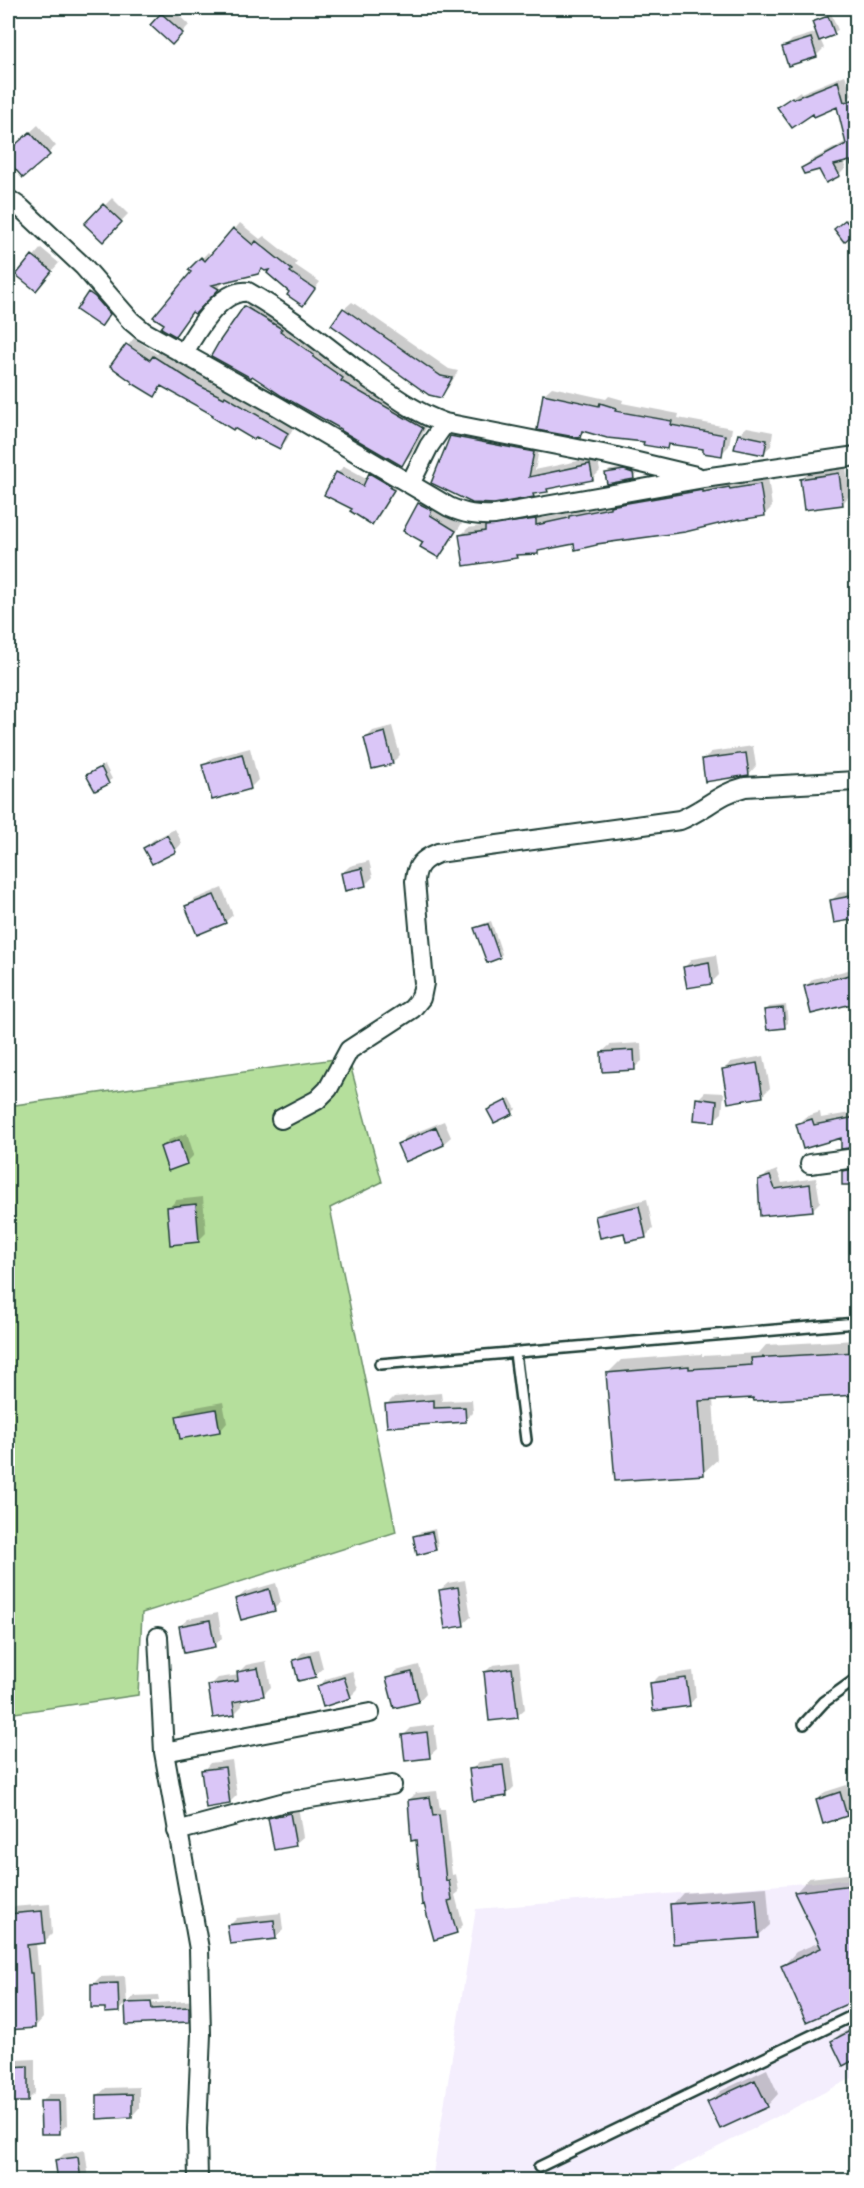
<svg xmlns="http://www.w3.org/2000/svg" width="864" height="2188" font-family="Pangolin,sans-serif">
  <rect width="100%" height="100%" fill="#fff"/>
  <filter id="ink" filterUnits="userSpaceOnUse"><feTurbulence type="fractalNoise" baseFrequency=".0167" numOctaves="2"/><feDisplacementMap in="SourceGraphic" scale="12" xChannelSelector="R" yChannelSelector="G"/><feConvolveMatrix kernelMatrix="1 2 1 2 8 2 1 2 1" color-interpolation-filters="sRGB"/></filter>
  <g filter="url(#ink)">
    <path fill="#f4eefd" d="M856,1879v197l-202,104h-222l44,-271z"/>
    <path fill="#b5df9c" stroke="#6a8e68" stroke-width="1.5" d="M348,1057l34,125 -52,26 66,324 -254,81 -4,82 -130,19v-608z"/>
    <path fill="#0003" d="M168,8h3l18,17 -17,18 -20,-18z
      M831,13l7,17 -18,9 4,9 -8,8 -32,-8 8,-8 26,-8 -4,-10z
      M845,75l7,20 -8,8 -31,8 -34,-4 21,-16 1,2z
      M38,125l18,21 -33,30 -15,-18v-5z
      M856,136v21l-14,4 4,7 -7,7 -20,-7h-16l7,-7z
      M112,198l16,16 -25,26 -16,-16z
      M849,217l7,9v3l-12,11 -5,-15z
      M240,223l20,16 4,-3 33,26 -2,3 25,17 -17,22 -30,-36 -11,-1 -38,15 -29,30 -2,-1 -18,23 18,-62 -2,-2 17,-18 4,4z
      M41,248l18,15 -23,26 -18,-14z
      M97,286l20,20 -16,19 -12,-32z
      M254,298l177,121 -20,36 -9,9 -157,-157z
      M352,302l97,67 9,2 -10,17 -8,8 -96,-87z
      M134,338l23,16 4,-4 46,29 25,13 1,-2 61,36 -7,14 -7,7 -117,-61 -8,9 -43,-29z
      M552,387l54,12 3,-3 14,4 -1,3 57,11 -1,4 54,10 -3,18 -8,8 -16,-6 -34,-5 -4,5 -22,-7 -59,-11 -6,6 -42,-8 6,-34z
      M747,427l26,5 -2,14 -8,7 -24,-19z
      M459,429l81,16 -5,25 62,-13 3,14 -7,7 -43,9 -3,3 -11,2 -3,3 -81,-59z
      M344,466l24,13 9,-12 22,16 -20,33 -7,7 -18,-15 -17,-35z
      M846,466l4,29 -7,8 -41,-24 7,-7z
      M629,468l7,1 1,5 -4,4 -27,-4 4,-4z
      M768,477l4,30 -8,8 -189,28 -34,6 -3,3 -19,2 -3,3 -56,-21 8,-8 21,-3 5,-6 49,-7v6l32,-6 3,-3 41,-10z
      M426,496l10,11 26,16 -16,26 -7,7 -14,-15 -6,-37z
      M392,726l8,29 -8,8 -26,-25 7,-7z
      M753,746l3,20 -7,8 -46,-14 8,-8z
      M250,748l8,32 -7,7 -47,-21 8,-8z
      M105,765l7,14 -16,10 -8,-14z
      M175,829l7,14 -7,8 -30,-3 8,-8z
      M369,861l4,16 -8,8 -23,-12 8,-7z
      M222,888l11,27 -8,7 -38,-15 8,-8z
      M856,890v28l-21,4 -4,-21 8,-8z
      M491,921l11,33 -3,3 -23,-29 4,-3z
      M716,955l3,20 -7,7 -27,-15 7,-8z
      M856,968v33l-44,11 -6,-26 7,-7z
      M786,1005l2,18 -4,3 -18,-15 3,-4z
      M641,1043l1,18 -8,7 -32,-16 8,-7z
      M764,1056l6,32 -8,8 -38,-27 7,-7z
      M705,1092l19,1 -2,20 -8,7 -16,-21z
      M510,1098l6,11 -4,4 -23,-3z
      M820,1112l1,6 35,-6v34l-13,1 -1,-11 -45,-11 8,-8z
      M444,1121l7,16 -8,7h-44l8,-8z
      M187,1133l7,22 -7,7 -18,7 -7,-22 7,-7z
      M856,1167v16l-12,1 -1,-12 4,-4z
      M777,1170l5,13 34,-5 4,24 -7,7 -53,-28 7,-7z
      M203,1197l3,36 -7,7 -30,-32 7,-8z
      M647,1199l6,30 -8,8 -48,-21 8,-7z
      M856,1340v54l-101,6v-4l-42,3 4,61 -14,13 -95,-100 13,-13 81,-6v2l57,-3 7,-8z
      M441,1393l1,8 30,-1 1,12 -8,8 -79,-15 8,-8z
      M223,1402l4,21 -7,8 -42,-14 7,-8z
      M435,1529l3,17 -3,3 -21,-13 4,-3z
      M465,1580l6,37 -8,7 -23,-34 8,-7z
      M276,1583l5,19 -7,7 -37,-10 8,-7z
      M218,1613l4,25 -7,7 -30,6 -5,-25 8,-7z
      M318,1649l5,19 -8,7 -21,-14 8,-8z
      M266,1661l5,26 -8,8 -22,4 1,7 -8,8 -24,-28 8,-8 21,-3 -1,-2 8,-8z
      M519,1662l6,47 -8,7 -32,-44 8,-7z
      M419,1665l7,28 -7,8 -31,-22 8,-8z
      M352,1671l6,18 -8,8 -31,-11 7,-7z
      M693,1671l3,26 -7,8 -38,-21 8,-8z
      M434,1725l3,24 -8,7 -26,-20 8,-8z
      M510,1758l4,29 -8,8 -35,-25 8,-8z
      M232,1760l5,35 -8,8 -26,-32 7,-8z
      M847,1785l7,22 -8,8 -29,-15 8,-8z
      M437,1791l3,18h5l7,66 4,-1 3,18 -4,3 8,30 -7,7 -47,-132 7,-7z
      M298,1806l5,31 -8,7 -25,-25 7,-8z
      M856,1873v125l-49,22 -24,-54 13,-14 24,-10 -24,-50 13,-14z
      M767,1887l3,38 -12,11 -86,-31 11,-12z
      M50,1904l2,30 -8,8 -8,1 2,22h2l3,53 -8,9 -27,2v-118l4,-4z
      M281,1913l2,17 -8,8 -46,-12 8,-8z
      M125,1976l2,28 7,-8 24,-1 1,5 -27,2v3l64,-5v12l-7,8 -62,3 -1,-20 -7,7 -12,1 -1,-4h-13l-1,-22 8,-8z
      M856,2026v32l-12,6 -11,-23 7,-7z
      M35,2059v34l-8,8h-19v-34l7,-7z
      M767,2069l11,25 -11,12 -58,-4 12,-11z
      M139,2087v21l-7,8 -34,-21 8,-7z
      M49,2094h17l1,31 -8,7 -17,-30z
      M85,2150l4,29 -30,1 -3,-19 8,-7z
      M139,2177l1,3h-14z"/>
    <path fill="#dac6f7" stroke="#1f3d34" stroke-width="1.5" d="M161,13l22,20 -11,12 -22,-20z
      M828,16l7,19 -16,6 -7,-19z
      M811,38l6,19 -29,9 -6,-19z
      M838,81l6,21 12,-3v66h-5l-1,-4 -16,4 6,11 -14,7 -7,-13 -15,4 -3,-6 45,-24 -9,-37 -23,10 -1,-3 -21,14 -15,-21 15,-10 1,2z
      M30,132l20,23 -27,23 -15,-17v-10z
      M103,204l19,18 -19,20 -19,-18z
      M845,220l11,12 -12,10 -10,-13z
      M233,228l20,17 3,-4 36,29 -2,2 25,17 -12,17 -16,-11 2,-3 -22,-19 2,-3 -4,1 -3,-2 -4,5 -46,11 7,4 -24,25 -3,-2 -17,24 -14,-8 3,-4 -11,-7 38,-45 -3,-2 13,-13 4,4z
      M32,255l20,16 -16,20 -20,-16z
      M88,292l7,5 15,17 -9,13 -25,-17z
      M244,306l38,23 -2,2 34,24 -1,2 30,21 -2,3 82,47 -21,38 -62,-36 1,-1 -59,-33 -30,-20 -1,2 -40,-22 8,-14z
      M343,308l98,68 11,2 -11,20 -12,-3 -98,-70z
      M126,344l24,16 3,-4 47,30 24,12 1,-2 63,37 -8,16 -24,-12 -2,3 -20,-12 -1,2 -21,-13 1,-2 -52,-29 -6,11 -23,-14v-1l-22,-16z
      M543,394l56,12 1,-3 16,5 -1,3 57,10 -1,4 54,10 -3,21 -19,-3v-4l-35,-5 -1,5 -24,-4 1,-3 -37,-4 -25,-7 -2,7 -43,-8z
      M738,434l29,6 -3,15 -30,-6z
      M450,436l84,16 -5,25 61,-13 3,16 -46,9 1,3 -15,2 1,3 -40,7 -22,-1 -41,-20z
      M624,470l9,3 1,6 -27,5 -2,-11z
      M336,472l27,14 6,-13 22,13 -1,2 4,2 -22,35 -22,-14 2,-2 -28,-14z
      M839,473l4,32 -39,5 -4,-31z
      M760,484l5,32 -25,4 -1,-1 -54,13 -88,12v1l-22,5 -1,-6 -36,7v3l-22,1 1,3 -53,8 -5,-31 26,-4v-5l51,-7v6l33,-7v-2l41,-8v-2l93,-16v2l26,-5 1,2z
      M418,503l14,7 -2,5 26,16 -17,27 -19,-11 3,-5 -20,-11z
      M385,732l8,32 -21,5 -8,-31z
      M746,753l3,22 -44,7 -3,-23z
      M242,754l9,35 -39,11 -10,-35z
      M101,767l8,17 -14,7 -9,-16z
      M167,835l9,17 -24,12 -9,-16z
      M362,868l4,18 -21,5 -4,-18z
      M214,895l12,28 -29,12 -12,-29z
      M856,895v24l-22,4 -4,-23z
      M488,924l12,34 -13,5 -13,-35z
      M709,962l3,22 -25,4 -4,-21z
      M850,975l6,28 -45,11 -7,-28z
      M783,1008l2,20 -18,2 -3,-20z
      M634,1050l1,20 -33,2 -1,-20z
      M757,1063l6,34 -35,6 -6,-34z
      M696,1098l21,3 -2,21 -21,-2z
      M507,1100l6,14 -19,9 -7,-13z
      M856,1117v30l-15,2v-11l-38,11 -7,-25 16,-5 2,6z
      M436,1127l8,18 -39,17 -8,-18z
      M179,1140l8,24 -19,7 -8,-24z
      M856,1169v16h-14v-14z
      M770,1176l5,13 35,-5 3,27 -53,5 -2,-36z
      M196,1204l3,38 -29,3 -3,-38z
      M639,1206l7,32 -20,4 -2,-9 -24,5 -5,-22z
      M856,1352v43l-102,6 -1,-3 -54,3 5,74 -89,6 -9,-108 83,-7v3l63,-4 -1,-7z
      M434,1400v8l31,-1 1,15 -79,5 -2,-23z
      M216,1409l4,23 -40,7 -4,-23z
      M432,1532l4,18 -19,5 -4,-19z
      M458,1587l6,39 -19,3 -6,-39z
      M269,1589l6,22 -34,9 -6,-21z
      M210,1620l5,27 -31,6 -5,-27z
      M310,1656l6,21 -18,4 -5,-21z
      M258,1668l6,28 -31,6 2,13 -22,3 -5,-33 30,-4 -1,-9z
      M512,1668l6,50 -29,3 -5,-49z
      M412,1672l7,30 -25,6 -8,-30z
      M344,1677l7,21 -28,9 -6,-21z
      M686,1678l4,28 -37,5 -3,-28z
      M427,1732l3,26 -25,3 -3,-26z
      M503,1765l4,31 -34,5 -4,-32z
      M225,1767l5,37 -24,4 -5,-38z
      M840,1792l7,24 -24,8 -7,-24z
      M430,1797l3,19 6,-1 7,66 3,-1 3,20 -4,1 9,32 -23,7 -10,-36 -2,1 -6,-65 -5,1 -3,-41z
      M290,1813l6,33 -22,4 -6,-32z
      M853,1885l3,7v108l-50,22 -25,-56 40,-18 -27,-56z
      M756,1898l3,40 -86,6 -3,-40z
      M42,1911l3,32 -18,2 3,28h2l3,55 -27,2v-55l4,-1 -4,-60z
      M274,1920l2,19 -46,5 -3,-19z
      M118,1983l1,29 -14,1v-5h-14v-24z
      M151,2002l1,7 37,-2v15l-63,3 -1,-22z
      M850,2031l6,13v15l-13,7 -12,-25z
      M28,2066v36h-20v-35z
      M755,2080l13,27 -48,22 -13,-27z
      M132,2094v23l-35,2v-24z
      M40,2101h19l1,33h-19z
      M78,2157l3,24h-23l-3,-21z"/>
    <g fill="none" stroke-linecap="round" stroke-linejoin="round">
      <g stroke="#1f3d34" stroke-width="14">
        <path id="lane" d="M515,1353l11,87
          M380,1364l476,-41
          M804,1724l20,-22 32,-23
          M539,2167l317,-153"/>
      </g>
      <g stroke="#1f3d34" stroke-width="22">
        <path id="street" d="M8,199l13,9 63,59 47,54 12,10 134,75 172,101c16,7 28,9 46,8l209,-37 152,-22
          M183,354c12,-21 37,-65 65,-62 41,23 79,55 117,84 26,18 50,37 80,47l163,32 88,21
          M410,484l19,-38 16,-23
          M281,1119l36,-19 11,-11 21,-39 63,-41 9,-11 3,-15 -9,-102c1,-16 8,-22 23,-28l242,-33c23,-9 40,-27 65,-33l111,-6
          M810,1164l46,-6
          M158,1637l6,115 35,197 2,85 -4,95 1,51
          M164,1752l206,-39
          M177,1831l108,-29 107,-17"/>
      </g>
      <use href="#lane" stroke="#fff" stroke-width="9"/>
      <use href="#street" stroke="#fff" stroke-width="18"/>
    </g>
  </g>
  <rect width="864" height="2188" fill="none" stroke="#fff" stroke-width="30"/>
  <rect x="15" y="15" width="834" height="2158" fill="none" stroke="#1f3d34" stroke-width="2" filter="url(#ink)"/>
</svg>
